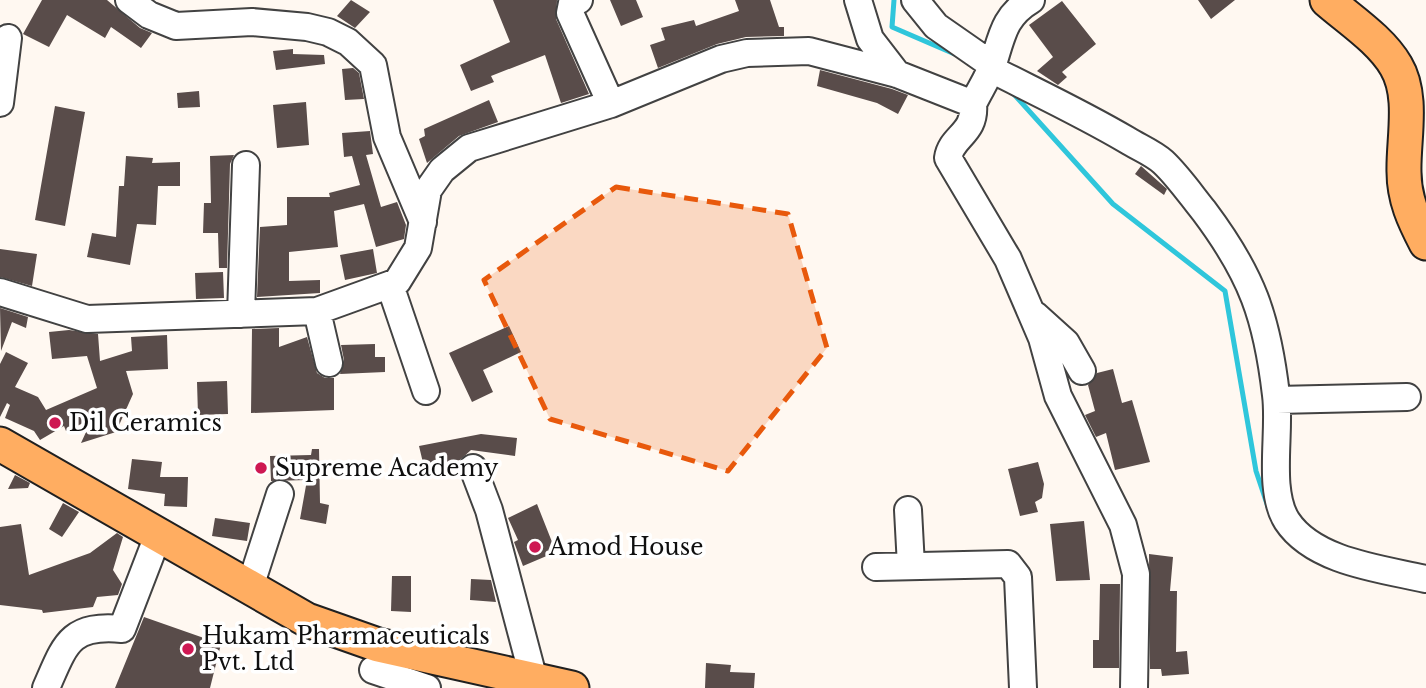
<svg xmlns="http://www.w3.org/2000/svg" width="1426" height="688" font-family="'Libre Baskerville',serif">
  <rect width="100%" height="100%" fill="#fff8f1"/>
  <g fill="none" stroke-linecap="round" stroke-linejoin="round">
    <path stroke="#2fc6db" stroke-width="5" d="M894,0l-2,27 65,28
      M1011,91l102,113 112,87 31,180 12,36"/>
  </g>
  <path fill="#594c4a" d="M42,0h65l33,28 12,5 -11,15 -30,-21 -6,11 -38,-23 -18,32 -26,-13z
    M351,0l19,12 -15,16 -18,-12z
    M493,0h64l-1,19 33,75 -28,9 -16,-48 -54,21 3,6 -23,9 -11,-26 50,-23z
    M610,0h26l7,17 -22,9z
    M735,0h35l9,27h5v9l-38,1 -29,7 -59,24 -8,-23 15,-5 -4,-12 33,-8 2,6 43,-15z
    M1198,0h37l-24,19z
    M1062,1l34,43 -34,28 5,5 -9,8 -21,-14 16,-14 -24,-32z
    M293,49v5l31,1 1,9 -49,6 -3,-19z
    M353,68l6,5 5,26 -19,1 -3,-31z
    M820,70l72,19 16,6 -10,19 -21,-11 -60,-17z
    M199,91l1,16 -22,1 -1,-15z
    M489,100l9,22 -39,14 -32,27 -8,-24 6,-3 -1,-7z
    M306,102l3,43 -32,3 -4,-43z
    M55,106l30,6 -20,114 -30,-6z
    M370,131l3,23 -7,1 15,52 16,-5 9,23 -2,14 -28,8 -12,-43 -30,7 4,36 -49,5v29l31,-1v13l-63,4 3,-70 27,-2v-28h43l-1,-4 31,-8 -8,-29 -8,1 -2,-24z
    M234,155l-4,9 -3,104h-8l-1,-35h-15l1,-30h7l-1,-47z
    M126,156l27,2 -1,5 28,-1v24h-22l-2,39 -19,-1 -7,41 -43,-8 5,-24 24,4 3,-51h5z
    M1141,166l26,23 -3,6 -29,-21z
    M0,249l37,5 -5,32 -32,-9z
    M373,249l4,24 -32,7 -5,-25z
    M223,272l1,26 -28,1 -1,-26z
    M0,308l28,9 -2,11 -14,-6 -11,29z
    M509,326l12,26 -38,18 10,22 -21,10 -23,-49z
    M279,328v19l28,-10 10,36 8,5h9v32l-83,3 1,-84z
    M69,330l29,4 2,27 32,-10 -1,-14 36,-2 1,34 -42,2 7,23 -17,38 -35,11 11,-24 -26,12 -2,-5 -24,14 -6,-9 -29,-13 5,-13 -3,-2 -7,14v-53l6,-12 22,11 -13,24 23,10 8,13 51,-22 -10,-32 -35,3 -3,-27z
    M375,344v13h10v15l-45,2 4,-14 -3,-15z
    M1113,369l9,34 10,-3 18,62 -35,8 -9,-37 -10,4 -11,-22 10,-4 -7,-26 9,-12z
    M227,381l1,33 -30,1 -1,-33z
    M481,434l36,4 -2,18 -44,-6 -11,10 -36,7 -5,-21z
    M312,449h7l1,54 9,2 -3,19 -26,-5 7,-39 -36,1 -1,-25 41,-1z
    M132,459l30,3 -2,15h28l-1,30 -23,-1 1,-12 -37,-5z
    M1038,462l6,22 -2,14 -7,4 3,10 -18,4 -12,-47z
    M15,475l15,8 -2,5 -20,1z
    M63,503l16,9 -17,25 -13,-8z
    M537,504l19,48 -33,14 -9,-24 4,-2 -10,-22z
    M215,518l35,5 -3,18 -35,-5z
    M1084,521l6,59 -34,1 -6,-57z
    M21,524l8,51 61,-22 27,-20 6,4 -10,33 9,14 -4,11 -21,2 -4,10 -50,6 -1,-3 -42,-5v-78z
    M1149,554l24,3 -3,34h7l-1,61 11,-1 2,23 -27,2 -1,-7h-11z
    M392,576h19v36l-20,-1z
    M471,579l20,1 5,22 -26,-2z
    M1100,584h20l-1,84h-26v-28h6z
    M144,617l77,27 -11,44h-95z
    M706,663l25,2 -1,7 25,1 -1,15h-49z"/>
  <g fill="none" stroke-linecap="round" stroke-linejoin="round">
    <g stroke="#424242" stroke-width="30">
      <path id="minor" d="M129,0l20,15 27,11 76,-4 55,5 21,5 20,10 25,23 14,72 36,85
        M579,0l-7,3 -2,10 41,91
        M858,0l12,39 27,35
        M915,0l21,26 56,39
        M991,69c45,23 92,45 136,71 11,7 26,13 36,22 15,14 28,33 41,49 48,64 63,106 72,184 5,37 -9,95 11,126 27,41 95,48 139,58
        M0,103l8,-65
        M973,104c3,30 -22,32 -25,54l60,101 34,79 16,58 65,129 13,49 -2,114
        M390,285l36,106
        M0,292l87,27 230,-8 80,-29 21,-34 10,-58 14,-20 27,-22 142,-44 110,-45 26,-6 62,-2 88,23 76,30c6,-13 15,-26 20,-40 9,-28 11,-48 38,-64
        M317,311l12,52
        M241,314l5,-149
        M1035,315l31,28 16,28
        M1277,400l130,-3
        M473,468l16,42 45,170
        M908,510l3,56
        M876,567l132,-3 10,13 5,111
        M250,587l30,-93
        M373,670l54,18
        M46,688c19,-43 23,-64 76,-59l37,-96"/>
    </g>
    <g stroke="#202020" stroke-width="37">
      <path id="major" d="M1327,0c23,20 54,40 69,66 18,30 7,74 8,106 0,27 10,48 22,71
        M0,444l307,176 71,25 194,43"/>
    </g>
    <use href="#minor" stroke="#fff" stroke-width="26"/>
    <use href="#major" stroke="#ffad61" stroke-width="33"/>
  </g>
  <path fill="#e8590c" fill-opacity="0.2" stroke="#e8590c" stroke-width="5" stroke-dasharray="14 9" stroke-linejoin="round" d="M616,187l172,27 39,134 -99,123 -178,-52 -66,-139z"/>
  <g fill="#ce1853" stroke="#fff" stroke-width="2.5">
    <circle cx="55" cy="423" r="7"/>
    <circle cx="261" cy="468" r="7"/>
    <circle cx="535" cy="547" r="7"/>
    <circle cx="188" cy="649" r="7"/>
  </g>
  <g text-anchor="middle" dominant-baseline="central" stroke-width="7" stroke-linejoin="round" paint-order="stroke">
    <g font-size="23" fill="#0f0f0f" stroke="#fff" text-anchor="start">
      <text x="69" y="423">Dil Ceramics</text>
      <text x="275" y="468">Supreme Academy</text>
      <text x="549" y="547">Amod House</text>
      <text x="202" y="636">Hukam Pharmaceuticals<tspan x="202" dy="26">Pvt. Ltd</tspan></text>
    </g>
  </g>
</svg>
